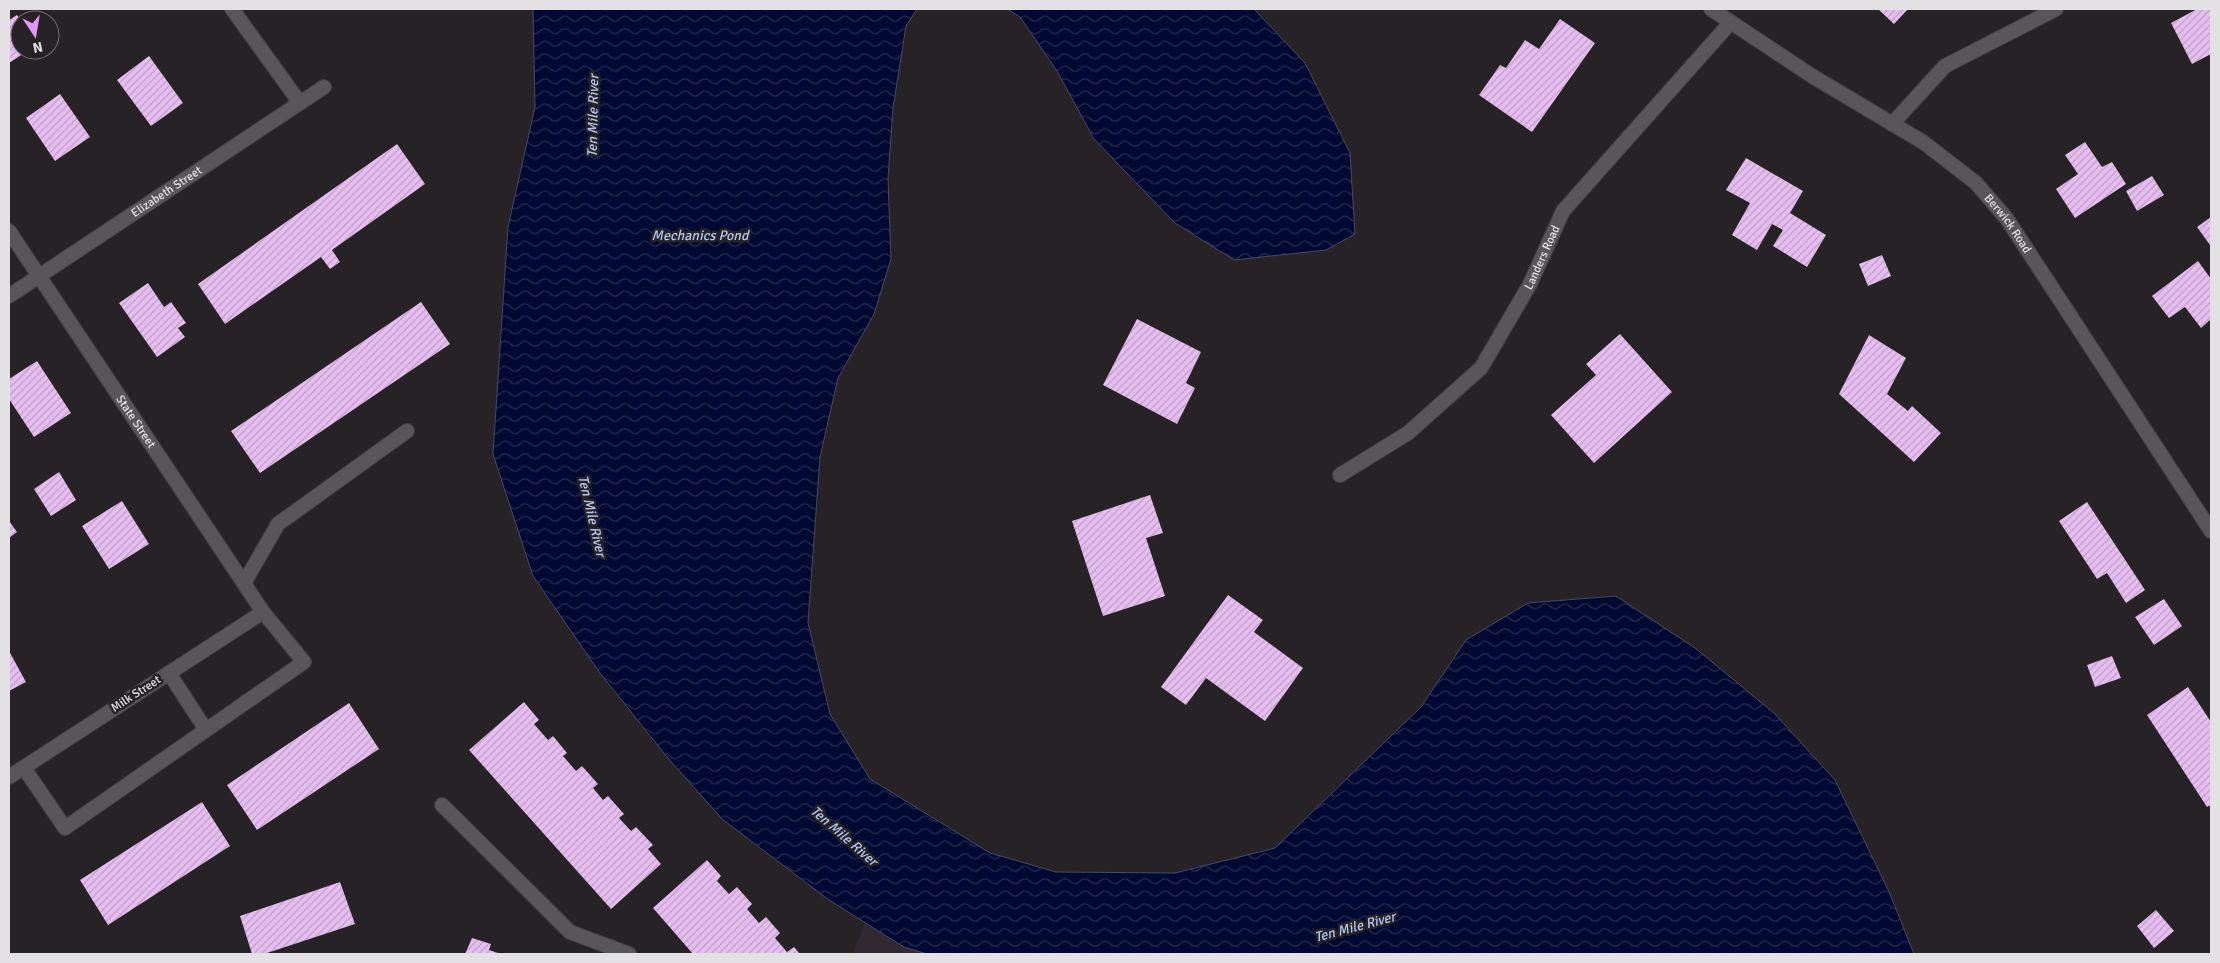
<svg xmlns="http://www.w3.org/2000/svg" width="2220" height="963" font-family="Signika,sans-serif">
  <defs>
    <pattern id="water-waves" width="16" height="10" patternUnits="userSpaceOnUse" patternTransform="scale(1.25)"><rect width="16" height="10" fill="#010933"/><path d="M0 5q4-4 8 0t8 0" fill="none" stroke="#262d50"/></pattern>
    <pattern id="building-hatch" width="6" height="6" patternUnits="userSpaceOnUse" patternTransform="scale(1.25)"><rect width="6" height="6" fill="#e6bdf0"/><path d="M-1 1l2-2M0 6l6-6M5 7l2-2" fill="none" stroke="#be9fc5"/></pattern>
  </defs>
  <rect width="100%" height="100%" fill="#262225"/>
  <path fill="#312931" d="M865,923l39,24 23,7h-75z"/>
  <path fill="url(#water-waves)" stroke="#454a68" d="M533,9h384l-11,17 -13,82 -5,70 3,81 -17,55 -36,64 -18,79 -12,166 22,91 40,65 120,74 66,19 119,1 100,-25 146,-141 45,-67 62,-37 88,-7 79,52 79,65 61,67 55,114 24,60h-987l-23,-7 -75,-47 -107,-81 -55,-62 -67,-84 -67,-97 -40,-122 15,-227 27,-120z
    M1007,9h247l51,54 45,90 5,81 -29,16 -92,10 -59,-37 -81,-84 -37,-68 -37,-54z"/>
  <path fill="url(#building-hatch)" d="M1878,9h30l-14,15z
    M2197,9h14v45l-19,10 -21,-41z
    M17,15l3,4v31h9l-20,13v-43z
    M1560,19l35,24 -63,89 -53,-37 21,-30 6,3 19,-28 14,9z
    M149,56l34,47 -32,23 -34,-46z
    M60,94l30,43 -35,24 -29,-43z
    M2085,142l17,25 10,-5 14,22 -51,34 -19,-29 22,-15 -13,-19z
    M397,144l28,40 -93,66 8,12 -10,7 -9,-12 -96,67 -27,-40z
    M1746,158l57,33 -13,22 36,22 -19,32 -34,-21 10,-16 -11,-6 -15,26 -25,-15 18,-32 -24,-13z
    M2152,176l12,19 -27,16 -11,-20z
    M2211,217v27l-1,1 -13,-18z
    M1882,255l9,21 -23,10 -9,-22z
    M2198,261l13,18v40l-10,9 -16,-21 -16,11 -17,-22z
    M148,283l16,24 7,-5 15,21 -8,5 7,9 -28,20 -38,-54z
    M421,302l29,42 -190,129 -29,-42z
    M1137,319l64,33 -15,31 9,5 -18,36 -74,-39z
    M1620,334l52,58 -78,71 -43,-48 45,-40 -10,-11z
    M1869,335l37,23 -19,36 21,17 4,-5 29,27 -27,29 -75,-68z
    M37,361l34,52 -37,24 -25,-38v-20z
    M59,472l17,28 -25,16 -17,-27z
    M1150,495l13,38 -17,5 19,58 -62,20 -31,-95z
    M122,501l27,43 -40,25 -27,-43z
    M2087,502l58,88 -19,13 -19,-30 -10,6 -38,-58z
    M9,521l8,11 -8,6z
    M1228,595l35,25 -9,12 49,36 -38,53 -59,-43 -20,27 -25,-18z
    M2164,599l18,27 -28,19 -19,-28z
    M9,651l17,31 -17,9z
    M2112,656l9,22 -26,9 -8,-22z
    M2188,687l23,35v83l-4,2 -60,-92z
    M524,702l15,18 -5,4 14,16 5,-4 14,17 -4,3 13,15 6,-5 16,18 -5,4 10,12 5,-4 16,18 -5,4 12,13 5,-4 17,18 -5,4 13,15 -50,45 -142,-159z
    M349,703l30,46 -122,81 -30,-45z
    M202,802l28,44 -122,79 -28,-45z
    M707,860l14,16 -4,5 12,13 8,-7 15,17 -5,5 12,14 7,-6 14,16 -5,5 12,14 7,-5 6,7h-107l-40,-46z
    M340,882l15,42 -91,30h-12l-12,-38z
    M2156,910l18,21 -20,17 -17,-22z
    M472,938l19,6 -2,6 12,4h-36z"/>
  <g fill="none" stroke-linecap="round" stroke-linejoin="round">
    <g stroke="#423e41" stroke-width="16">
      <path id="service" d="M1892,124l53,-58 111,-57
        M244,583l34,-59 129,-93
        M169,673l37,57
        M24,768l41,60 239,-166 -41,-50"/>
    </g>
    <g stroke="#423e41" stroke-width="16">
      <g id="minor">
        <path d="M232,9l68,94"/>
        <path id="s1" d="M1711,9l101,67 111,66 53,41 31,36 204,312"/>
        <path id="s2" d="M9,231l254,381 -254,165"/>
        <path id="s3" d="M9,296l315,-209"/>
        <path id="s4" d="M1340,475l68,-42 73,-65 49,-84 33,-73 168,-189"/>
        <path d="M442,805l128,127 59,22"/>
      </g>
    </g>
    <use href="#service" stroke="#595559" stroke-width="14"/>
    <use href="#minor" stroke="#595559" stroke-width="14"/>
  </g>
  <g text-anchor="middle" dominant-baseline="central" stroke-width="5" stroke-linejoin="round" paint-order="stroke">
    <g font-size="12" fill="#e3e1e3" stroke="#262225">
      <text stroke="none"><textPath href="#s3" startOffset="189">Elizabeth Street</textPath></text>
      <text stroke="none"><textPath href="#s1" startOffset="369">Berwick Road</textPath></text>
      <text stroke="none"><textPath href="#s4" startOffset="304">Landers Road</textPath></text>
      <text stroke="none"><textPath href="#s2" startOffset="229">State Street</textPath></text>
      <text transform="translate(136 694) rotate(-33)">Milk Street</text>
    </g>
    <g font-size="14" font-style="italic" fill="#b2c7f4" stroke="#262225">
      <text transform="translate(593 116) rotate(-89)">Ten Mile River</text>
      <text x="700" y="235">Mechanics Pond</text>
      <text transform="translate(592 516) rotate(77)">Ten Mile River</text>
      <text transform="translate(844 836) rotate(41)">Ten Mile River</text>
      <text transform="translate(1355 927) rotate(-15)">Ten Mile River</text>
    </g>
  </g>
  <rect width="2220" height="963" fill="none" stroke="#e3e1e3" stroke-width="20"/>
  <g transform="translate(35 35) rotate(168)"><circle r="24" fill="#262225" stroke="#726e71"/>
  <path d="M0-4L9 19L0 12L-9 19Z" fill="#df98f1"/>
  <text y="-8" font-size="14" font-weight="bold" text-anchor="middle" fill="#e3e1e3">N</text>
  </g>
</svg>
